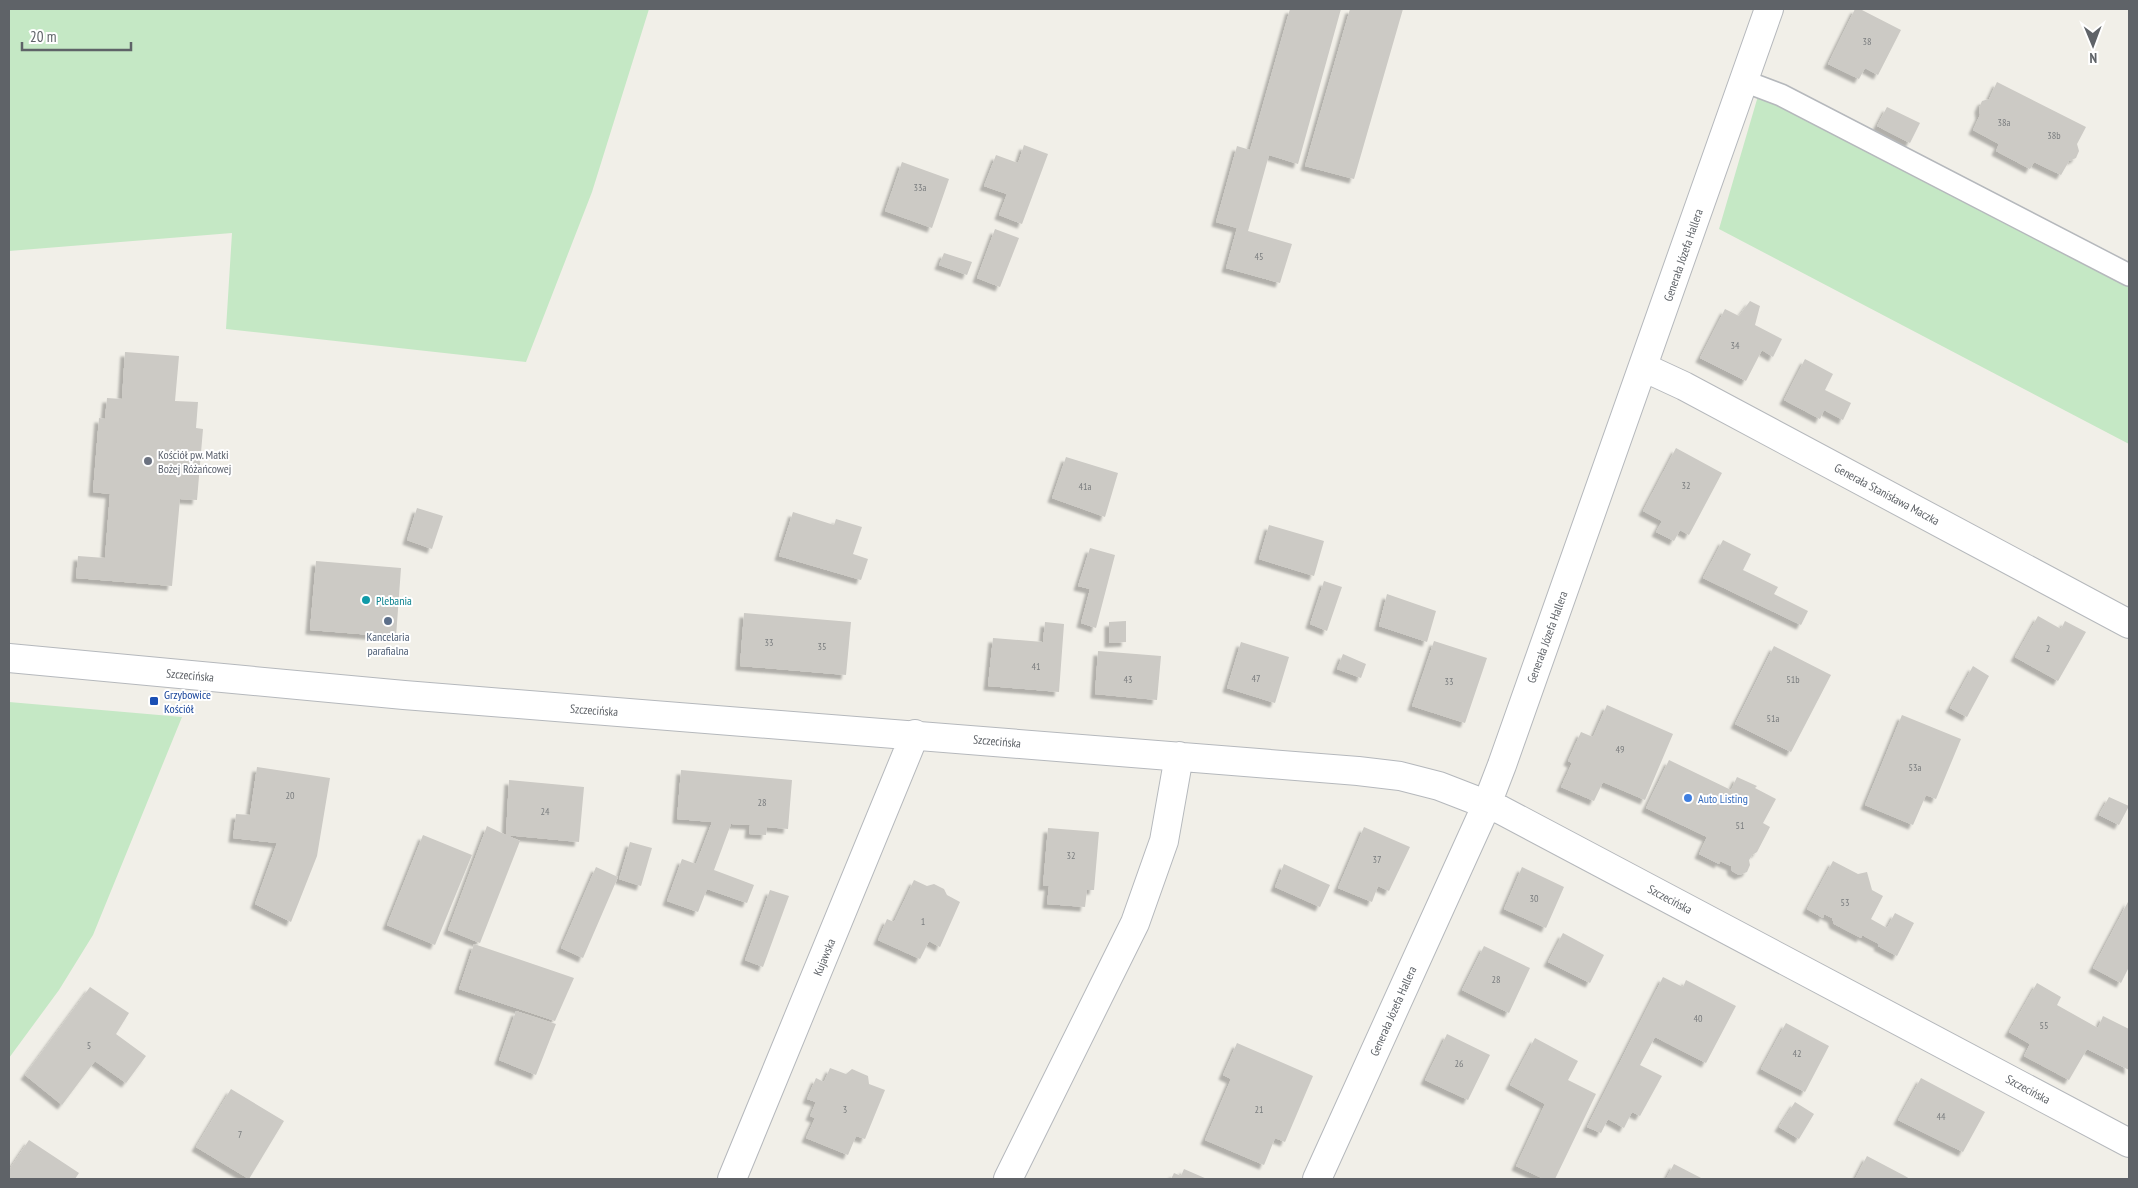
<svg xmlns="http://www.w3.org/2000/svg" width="2138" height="1188" font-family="'PT Sans Narrow',sans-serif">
  <defs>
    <filter id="shadow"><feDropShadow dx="-4.5" dy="4.5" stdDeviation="1" flood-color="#0004"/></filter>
  </defs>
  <rect width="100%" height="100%" fill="#f1efe8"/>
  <path fill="#c5e8c5" d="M9,9h640l-57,183 -66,170 -300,-33 6,-96 -223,18z
    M1758,96l371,190v158l-410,-215z
    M9,702l173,15 -89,218 -34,55 -50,68z"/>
  <path fill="#cccac5" filter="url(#shadow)" d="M1290,9h51l-43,155 -29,-9 -21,76 44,13 -12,39 -54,-15 11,-40 -21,-6 21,-76 13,4z
    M1350,9h53l-49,170 -49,-13z
    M1855,9h5l41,21 -23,45 -13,-7 -6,11 -31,-15z
    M1997,82l89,45 -9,17 2,7 -3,7 -7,3 -8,14 -27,-13 -4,7 -34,-18 3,-7 -26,-14 7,-15 -1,-7 3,-7 7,-2z
    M1887,107l33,16 -10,20 -33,-17z
    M1024,145l24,9 -26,70 -23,-9 8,-21 -23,-8 12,-31 22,8z
    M902,162l47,17 -17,49 -47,-17z
    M995,229l24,9 -19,49 -23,-9z
    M944,253l28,9 -5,13 -28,-10z
    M1750,301l10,5 -5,19 27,14 -9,18 -11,-7 -16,31 -46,-23 25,-49 14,7z
    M125,352l54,4 -4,45 23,1 -2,26 7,1 -6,71 -17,-1 -8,87 -96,-8 2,-22 27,2 5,-64 -17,-2 6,-74 6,1 2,-21 15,1z
    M1805,359l28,15 -8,16 26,13 -8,17 -19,-10 -4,9 -36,-19z
    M1676,448l46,25 -33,62 -9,-5 -6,11 -18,-9 6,-11 -19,-10z
    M1066,457l52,16 -13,44 -53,-19z
    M417,508l26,8 -11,33 -25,-9z
    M793,512l41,13 2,-6 26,8 -9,27 15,5 -7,21 -82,-24z
    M1269,525l55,16 -10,35 -55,-17z
    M1723,540l28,14 -8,16 35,17 -4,7 34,17 -7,14 -98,-47z
    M1090,548l25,7 -19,73 -15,-5 9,-34 -12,-3z
    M316,561l85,7 -5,69 -86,-7z
    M1324,581l18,6 -15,44 -17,-7z
    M1387,594l49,17 -9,31 -48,-16z
    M744,613l107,9 -5,53 -106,-9z
    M2038,616l23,13 4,-8 21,11 -28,49 -43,-24z
    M1126,621v21l-17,1v-21z
    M1045,622l19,2 -5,68 -71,-6 5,-48 50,4z
    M1434,641l53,17 -22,65 -53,-17z
    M1241,642l48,15 -14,46 -48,-15z
    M1774,646l57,29 -40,77 -56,-28z
    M1098,651l63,5 -4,44 -62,-6z
    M1343,654l23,10 -5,14 -24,-9z
    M1973,666l16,10 -22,41 -17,-9z
    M1607,705l66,29 -28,66 -42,-18 -9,19 -33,-14 11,-24 -4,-2 13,-29 12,5z
    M1902,715l59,24 -25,60 -10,-4 -13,30 -48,-20z
    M1669,760l62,30 6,-13 20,9 -2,2 21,11 -13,24 7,4 -13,25 -5,3 -3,5 1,5 -3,7 -8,3 -7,-4 -1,-5 -11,-5 -1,3 -20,-10 8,-17 -61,-29z
    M257,767l73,11 -13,78 -26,66 -36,-18 22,-61 -44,-5 3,-24 14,1z
    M681,770l111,10 -4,49 -21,-2 -1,8 -17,-1 1,-9 -19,-1 -17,46 40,15 -7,18 -40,-14 -9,23 -31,-11 15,-42 14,5 16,-42 -35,-3z
    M509,780l75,7 -5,55 -73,-7 14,6 -40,102 -32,-13 39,-104 19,9z
    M2109,797l20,9 -10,19 -20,-10z
    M1364,827l46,20 -21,44 -11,-5 -6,16 -34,-14z
    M1048,828l51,4 -5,58h-7l-2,17 -38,-3 2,-18h-6z
    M423,835l49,20 -37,90 -48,-20z
    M630,842l22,6 -11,38 -22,-7z
    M1833,861l25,13 9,-2 5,18 11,6 -12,23 16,9 8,-15 19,10 -17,33 -19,-10 1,-2 -17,-9 -1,3 -27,-14 -2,-6 -8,-4 -1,4 -16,-9z
    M1284,864l46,21 -10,22 -45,-20z
    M596,867l22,10 -35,81 -22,-10z
    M1522,867l42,20 -18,41 -42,-19z
    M914,880l13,6 7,-2 10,5 3,6 13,7 -20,45 -11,-6 -9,18 -42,-19 9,-21 7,3z
    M770,890l19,6 -26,71 -18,-7z
    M2129,900v67l-8,16 -28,-15z
    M1563,933l41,22 -14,28 -42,-21z
    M474,944l100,34 -19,43 -96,-32z
    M1484,946l46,22 -21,45 -47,-23z
    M1663,977l20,10 3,-7 50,26 -30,57 -51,-26 -15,28 22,11 -22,40 -8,-4 -8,16 -16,-9 -7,14 -14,-6z
    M2037,983l24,14 -4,8 41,23 5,-12 26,13v41l-42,-21 -18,31 -45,-24 6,-12 -21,-12z
    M90,987l39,26 -13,21 30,22 -20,27 -31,-22 -33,44 -37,-30z
    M516,1011l40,13 -20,51 -37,-15z
    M1786,1023l43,23 -24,46 -44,-23z
    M1447,1034l43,21 -22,45 -43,-20z
    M1535,1038l43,23 -10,19 28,14 -41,85h-11l-28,-13 29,-62 -35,-19z
    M1237,1043l76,33 -28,66 -10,-4 -11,27 -59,-25 26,-61 -8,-4z
    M830,1068l16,6 6,-5 16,7 1,8 16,6 -20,49 -9,-3 -8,19 -42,-17 9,-20 -5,-2 6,-14 -9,-3 9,-21 8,4z
    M1921,1078l64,34 -22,40 -65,-32z
    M231,1089l53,32 -35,58 -53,-32z
    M1795,1102l19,12 -15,25 -20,-12z
    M29,1140l50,33 -4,6h-66v-9z
    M1867,1156l38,20 5,3h-55z
    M1674,1164l29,15h-37z
    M1184,1169l23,10h-36l3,-6 7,3z"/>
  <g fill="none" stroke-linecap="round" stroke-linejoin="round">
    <g stroke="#b5b8bc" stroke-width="24">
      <path id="lane" d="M1744,81l37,14 348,180"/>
    </g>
    <g stroke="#b5b8bc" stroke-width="30">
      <path id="street" d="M1643,367l41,19 445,238
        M9,658l395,37 954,76 42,5 39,10 62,24 628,333
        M732,1179l183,-445
        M1008,1179l127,-256 29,-82 15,-85
        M1317,1179l170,-375 15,-39 267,-756"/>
    </g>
    <use href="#lane" stroke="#fff" stroke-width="21"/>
    <use href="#street" stroke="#fff" stroke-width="28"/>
  </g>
  <circle fill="#6b7280" stroke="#fff" stroke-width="2" cx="148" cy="461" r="5"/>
  <circle fill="#0f9aa8" stroke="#fff" stroke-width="2" cx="366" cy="600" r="5"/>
  <circle fill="#5c6f8a" stroke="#fff" stroke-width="2" cx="388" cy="621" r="5"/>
  <rect fill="#1a4fb4" stroke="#fff" stroke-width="2" x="149" y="696" width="10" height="10" rx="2.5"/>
  <circle fill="#3f7fe0" stroke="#fff" stroke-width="2" cx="1688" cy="798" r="5"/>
  <g text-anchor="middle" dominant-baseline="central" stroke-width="4" stroke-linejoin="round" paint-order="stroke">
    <g font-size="10" fill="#7a7d7f">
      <text x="1867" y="41">38</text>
      <text x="2004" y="122">38a</text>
      <text x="2054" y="135">38b</text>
      <text x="920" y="187">33a</text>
      <text x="1259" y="256">45</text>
      <text x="1735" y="345">34</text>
      <text x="1686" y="485">32</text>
      <text x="1085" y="486">41a</text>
      <text x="769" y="642">33</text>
      <text x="822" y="646">35</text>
      <text x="2048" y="648">2</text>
      <text x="1036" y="666">41</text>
      <text x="1256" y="678">47</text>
      <text x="1128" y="679">43</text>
      <text x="1793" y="679">51b</text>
      <text x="1449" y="681">33</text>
      <text x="1773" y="718">51a</text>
      <text x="1620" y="749">49</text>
      <text x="1915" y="767">53a</text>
      <text x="290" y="795">20</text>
      <text x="762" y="802">28</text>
      <text x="545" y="811">24</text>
      <text x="1740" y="825">51</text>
      <text x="1071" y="855">32</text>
      <text x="1377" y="859">37</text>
      <text x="1534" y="898">30</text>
      <text x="1845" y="902">53</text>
      <text x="923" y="921">1</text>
      <text x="1496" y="979">28</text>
      <text x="1698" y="1018">40</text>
      <text x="2044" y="1025">55</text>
      <text x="89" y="1045">5</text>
      <text x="1797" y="1053">42</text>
      <text x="1459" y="1063">26</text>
      <text x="845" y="1109">3</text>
      <text x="1259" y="1109">21</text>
      <text x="1941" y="1116">44</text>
      <text x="240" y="1134">7</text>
    </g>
    <g font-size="12" fill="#5f6368" stroke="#fff">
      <text transform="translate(1683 255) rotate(-71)">Generała Józefa Hallera</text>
      <text transform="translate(1887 494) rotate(28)">Generała Stanisława Maczka</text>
      <text transform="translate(1547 637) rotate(-70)">Generała Józefa Hallera</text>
      <text transform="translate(190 675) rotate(5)">Szczecińska</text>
      <text transform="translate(594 710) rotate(4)">Szczecińska</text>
      <text transform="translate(997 741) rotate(5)">Szczecińska</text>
      <text transform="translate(1670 899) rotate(28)">Szczecińska</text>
      <text transform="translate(824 957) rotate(-68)">Kujawska</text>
      <text transform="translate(1393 1011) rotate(-66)">Generała Józefa Hallera</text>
      <text transform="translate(2028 1089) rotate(28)">Szczecińska</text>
    </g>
    <g font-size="12" fill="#5b616d" stroke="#fff" text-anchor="start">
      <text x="158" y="454">Kościół pw. Matki<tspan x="158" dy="14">Bożej Różańcowej</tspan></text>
    </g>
    <g font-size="12" fill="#0d838f" stroke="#fff" text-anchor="start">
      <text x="376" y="600">Plebania</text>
    </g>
    <g font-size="12" fill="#4e5e75" stroke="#fff">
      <text x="388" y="636">Kancelaria<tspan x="388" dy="14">parafialna</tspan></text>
    </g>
    <g font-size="12" fill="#164399" stroke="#fff" text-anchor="start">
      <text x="164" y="694">Grzybowice<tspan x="164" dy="14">Kościół</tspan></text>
    </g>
    <g font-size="12" fill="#366cbe" stroke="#fff" text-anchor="start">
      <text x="1698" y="798">Auto Listing</text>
    </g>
  </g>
  <rect width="2138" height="1188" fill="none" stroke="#5f6368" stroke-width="20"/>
  <g transform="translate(2093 45) rotate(179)" stroke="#ffffff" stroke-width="4" paint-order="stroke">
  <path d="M0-4L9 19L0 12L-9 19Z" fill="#5f6368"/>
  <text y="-8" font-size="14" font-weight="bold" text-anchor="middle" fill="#5f6368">N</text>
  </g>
  <path d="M22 42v8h109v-8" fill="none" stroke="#5f6368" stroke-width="2.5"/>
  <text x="30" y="42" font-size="15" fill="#5f6368" stroke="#ffffff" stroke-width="4" paint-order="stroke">20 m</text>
</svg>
